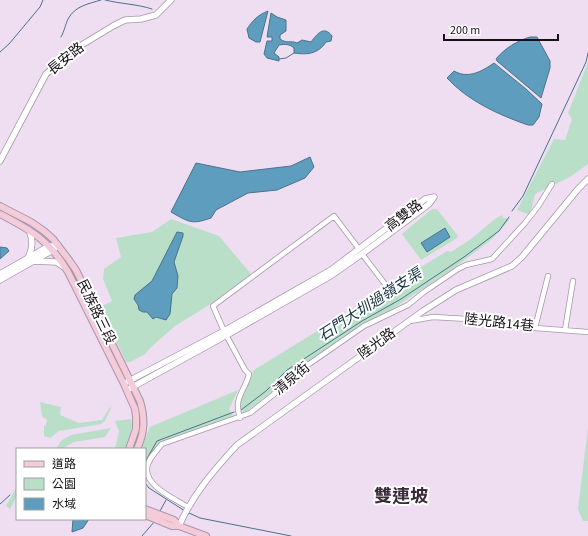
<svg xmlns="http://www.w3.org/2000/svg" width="588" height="536" font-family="'Source Sans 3','Noto Sans TC',sans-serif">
  <rect width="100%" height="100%" fill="#efddf1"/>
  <path fill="#b9dfc8" d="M588,62v102l-18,13 -35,17 -5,21 -13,-5 37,-71 11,1 7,-21 -4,-6z
    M432,209h5l21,27 -1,2 -36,22 -19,-26z
    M502,215l1,3 7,1 -19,21 -36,27 -61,41 -32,17 -62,42 -27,24 -29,22 -5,-7 15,-36 193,-119 4,1 20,-13 24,-20z
    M171,219l48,17 32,38 -42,31 -34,21 -26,23 -4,5 -15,8h-4l-26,-55 12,-6 -9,-22 1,-10 17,-12 -5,-19 36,-6z
    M238,390l-9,19 5,8 -75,26 -14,23v-17h-4l9,-22z
    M40,402l21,5 -1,8 19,8 23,-3 8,-13 1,1 -6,13 -4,3 -42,7 -9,7 -6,-2v-10l2,-1 1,-5 -5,-4z
    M131,419l1,8 -7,22h-10l4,-17 -4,-11z
    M111,428l-6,9 -31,5 -12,7h-6l6,-9 9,-5z
    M588,428v93h-5l-5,-12z
    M17,486v10l-7,13 -4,-3z"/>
  <path fill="#5f9dbe" stroke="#49738c" d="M268,11l-8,31h-4l-7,-4 -2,-9c6,-9 11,-14 21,-18z
    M271,13l6,4 9,3v11l-6,4v4c7,5 10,1 17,4l5,-3 9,2c6,-8 13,-17 21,-6l-1,5 -5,1c-8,12 -19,13 -32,11v-5c-4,-4 -9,-4 -15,-3l-5,8 5,4v4l-12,-3 -3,-4 3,-13h5v-4h-5z
    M530,37h7l13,24v7l-9,30 -44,-37 -1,-2c9,-11 21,-18 34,-22z
    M494,63l32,26 16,15 -3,13 -6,8h-5c-29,-10 -60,-24 -81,-47l7,-7c14,8 27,1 40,-8z
    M310,157l4,10 -9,11 -28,12 -29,3 -32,17 -5,8c-20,7 -22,4 -40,-6l25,-49 44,9 51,-6z
    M445,228l5,9 -23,15 -6,-9z
    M177,232l6,1v3l-9,26 4,14 -1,12 -5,6 -2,20 -4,6 -10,-3 -3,2 -6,-7h-4l-4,-2 -1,-5 -4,-6 1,-4 17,-14z
    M0,247l7,1 2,3 -9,8z
    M73,519h16l-6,9 -11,4z"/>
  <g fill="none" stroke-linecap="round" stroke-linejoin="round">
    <path stroke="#49738c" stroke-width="1" d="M105,0c16,4 32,4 47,9
      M61,37c3,-5 5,-14 7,-18 7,-13 20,-15 33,-19
      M0,52l9,-8 31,-37 3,-7
      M279,59l7,-1 8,-5
      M512,211l11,-15 63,-134 2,-9
      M241,410l25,-19 21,-21 75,-49 39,-22 63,-42 35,-26 10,-14
      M145,462l12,-21 77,-29
      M145,483l4,5 36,23
      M0,504l10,-9
      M160,511l6,-11
      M189,513l11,5 91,18
      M142,536l13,-15"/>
    <g stroke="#a696a9" stroke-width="6">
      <path id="minor" d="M362,254l23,30
        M410,321l23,-4 52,3 50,8 53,4
        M535,328l13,-52
        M565,330l8,-49
        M240,418c-7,-21 5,-26 9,-44l-4,-4 -21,-39 -11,-25 121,-90 25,33
        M188,507c-13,-8 -43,-21 -41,-39 1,-9 9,-17 15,-24l88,-31 23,-18 29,-26 62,-43 44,-21 16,-13 34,-23 8,-4 26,-6 33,-36 14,-18 13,-21"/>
    </g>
    <g stroke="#a696a9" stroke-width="7">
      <path id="tertiary" d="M0,161l46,-87 29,-25 38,-23 12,-6 16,-1 15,-4 15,-15
        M28,258c5,-11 5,-17 1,-28
        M34,261l22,1 8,5
        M0,274l49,-28h3
        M0,280l53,-30 5,-5
        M127,382l97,-51 107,-61 94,-71 9,-2
        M127,390l100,-55 105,-60 30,-21 67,-50 5,-7
        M179,526c14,-32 35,-56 58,-81l186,-134 33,-21 56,-24 10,-9 56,-68 10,-10"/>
    </g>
    <g stroke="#a696a9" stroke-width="8">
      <path id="secondary" d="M0,206l31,16 13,9 9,8 16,21 7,10 64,131c5,17 5,31 -3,48
        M0,214c31,16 50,27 68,58l56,112 11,25 1,7v13l-7,20
        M145,509l29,11 5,6
        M145,515l27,11h7l27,10"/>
    </g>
    <use href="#minor" stroke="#fff" stroke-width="4.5"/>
    <use href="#tertiary" stroke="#fff" stroke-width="5.5"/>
    <use href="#secondary" stroke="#f4cbd9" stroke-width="6"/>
  </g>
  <g text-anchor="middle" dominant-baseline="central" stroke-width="4" stroke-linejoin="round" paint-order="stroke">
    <g font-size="14" fill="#171117" stroke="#fff">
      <text transform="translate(66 59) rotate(-39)">長安路</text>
      <text transform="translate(404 216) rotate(-37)">高雙路</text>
      <text transform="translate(96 312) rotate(64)">民族路三段</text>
      <text transform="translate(499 323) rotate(6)">陸光路14巷</text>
      <text transform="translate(377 344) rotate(-36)">陸光路</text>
      <text transform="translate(292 379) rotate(-40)">清泉街</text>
    </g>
    <g font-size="15" font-style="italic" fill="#143140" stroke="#fff">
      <text transform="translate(370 305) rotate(-33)">石門大圳過嶺支渠</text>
    </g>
    <g font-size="18" font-weight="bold" fill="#382a3a" stroke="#fff">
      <text x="401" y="496">雙連坡</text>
    </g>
  </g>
  <rect x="16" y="448" width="130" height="72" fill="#ffffff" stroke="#a2a0a2"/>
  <rect x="24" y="461" width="20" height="6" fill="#f4cbd9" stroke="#a2a0a2"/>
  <text x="52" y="468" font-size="12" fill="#171117">道路</text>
  <rect x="24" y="478" width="20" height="12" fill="#b9dfc8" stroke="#a2a0a2"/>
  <text x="52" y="488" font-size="12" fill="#171117">公園</text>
  <rect x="24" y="498" width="20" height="12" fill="#5f9dbe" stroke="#a2a0a2"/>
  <text x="52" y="508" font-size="12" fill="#171117">水域</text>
  <path d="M444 34v6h114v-6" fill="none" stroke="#171117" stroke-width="2"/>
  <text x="450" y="34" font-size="12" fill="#171117" stroke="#ffffff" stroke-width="3" paint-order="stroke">200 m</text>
</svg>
